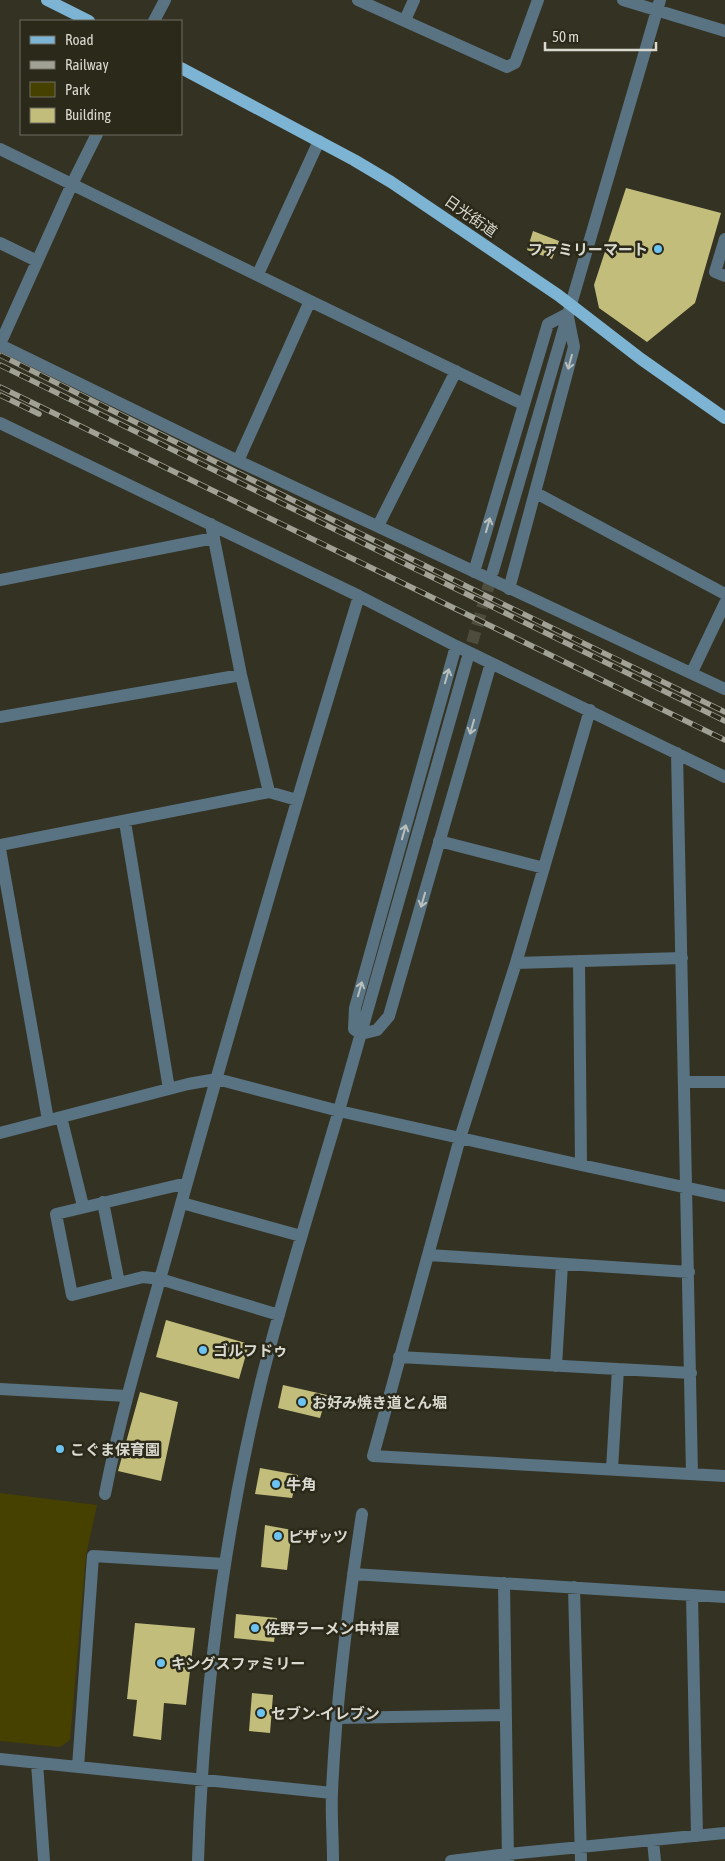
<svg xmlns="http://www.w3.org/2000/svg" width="725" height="1861" font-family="'Asap Condensed','Noto Sans JP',sans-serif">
  <rect width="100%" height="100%" fill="#343323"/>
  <path fill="#474100" d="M0,1493l97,12 -11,50 -16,185 -10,7 -60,-6z"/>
  <path fill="#c3bd7c" d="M626,188l95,25 -26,90 -48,39 -48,-34 -5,-23z
    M533,231l26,10 -7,18 -25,-9z
    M166,1320l83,24 -10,35 -83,-22z
    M283,1385l44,10 -7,23 -42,-10z
    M140,1392l38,10 -17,79 -43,-10z
    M260,1468l38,7 -6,23 -37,-4z
    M265,1525l27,5 -5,40 -26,-3z
    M236,1614l41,4 -3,24 -40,-4z
    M135,1623l60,5 -9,77 -22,-2 -3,37 -28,-4 4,-36 -10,-1z
    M252,1693l21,2 -3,38 -21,-2z"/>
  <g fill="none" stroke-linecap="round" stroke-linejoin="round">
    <path stroke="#4d4c3d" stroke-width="12" stroke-dasharray="12 6" stroke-linecap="butt" d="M467,660l26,-89"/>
    <path stroke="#597383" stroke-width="12" d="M358,0l149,67 8,-4 23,-63
      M623,0l102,31
      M405,20l9,-20
      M154,21l11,-21
      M0,149l310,152 213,103
      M725,239l-10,33 10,4
      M0,243l37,18
      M258,274l61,-133
      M0,344l72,-160 25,-50
      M0,345l238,116 487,228
      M0,423l359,173
      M238,461l72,-160
      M536,493l189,101
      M211,524l30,151 28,117
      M378,526l78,-155
      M493,571l167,-571
      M474,572l74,-248 19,-10
      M0,580l214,-42
      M509,589l65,-242 -6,-30
      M456,646l-101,362 -1,21 7,5 16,-4 12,-14 102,-353
      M692,672l33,-69
      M590,710l-74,253 -56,175 -87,318 352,20
      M0,717l241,-42
      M677,753l15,721
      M125,822l44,267
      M439,841l105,27
      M0,845l269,-53 28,8
      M0,849l48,271
      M579,961l2,204
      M516,963l166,-5
      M684,1082h41
      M61,1117l22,89
      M0,1133l188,-49 29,-5 122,32 242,54 144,31
      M187,1183l-131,31 16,81 71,-18 17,2 119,36
      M103,1202l16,81
      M182,1203l119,33
      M429,1255l260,17
      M399,1357l292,16
      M556,1366l6,-102
      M0,1389l127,7
      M612,1469l6,-100
      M105,1494c19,-98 50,-194 76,-290 57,-204 116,-406 178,-608l97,50 269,131
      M353,1574l372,23
      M504,1583l4,278
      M574,1587l7,274
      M692,1595l5,241
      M337,1718l169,-3
      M0,1759l332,34
      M37,1763l7,98
      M78,1767l15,-211 132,8
      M653,1841l2,20
      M198,1861c5,-161 25,-322 63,-479 23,-93 52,-183 79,-275 43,-149 84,-298 127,-447
      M333,1861c0,-23 -2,-46 -1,-69 4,-93 16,-186 30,-278
      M451,1861l57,-7 217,-21"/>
    <path stroke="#7db3d3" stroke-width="12" d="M47,0l42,21
      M181,68l173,92 37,22 167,113 83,64 84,59"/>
    <g stroke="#a1a195" stroke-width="5.5">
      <path id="rail" d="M0,355l470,233 255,124
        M0,365l725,356
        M0,387l725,353
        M0,395l39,19"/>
    </g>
    <use href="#rail" stroke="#2a291a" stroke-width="4" stroke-dasharray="11" stroke-linecap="butt"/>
  </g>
  <defs><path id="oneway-shaft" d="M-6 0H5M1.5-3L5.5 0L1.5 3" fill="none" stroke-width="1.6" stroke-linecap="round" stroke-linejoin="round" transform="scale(1.25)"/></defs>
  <g stroke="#b9c0bc">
    <use href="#oneway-shaft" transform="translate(570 362) rotate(105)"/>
    <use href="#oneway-shaft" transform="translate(488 525) rotate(-74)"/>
    <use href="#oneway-shaft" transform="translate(447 676) rotate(-74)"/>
    <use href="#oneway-shaft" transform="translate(472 727) rotate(106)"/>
    <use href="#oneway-shaft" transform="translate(404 832) rotate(-74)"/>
    <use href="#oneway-shaft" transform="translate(423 900) rotate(106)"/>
    <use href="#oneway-shaft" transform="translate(360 989) rotate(-74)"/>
  </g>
  <g fill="#6cc3f2" stroke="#2a291a" stroke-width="2">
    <circle cx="658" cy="249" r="5"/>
    <circle cx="203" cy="1350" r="5"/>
    <circle cx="302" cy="1402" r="5"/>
    <circle cx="60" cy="1449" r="5"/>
    <circle cx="276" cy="1484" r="5"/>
    <circle cx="278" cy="1536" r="5"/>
    <circle cx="255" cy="1628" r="5"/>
    <circle cx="161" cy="1663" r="5"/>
    <circle cx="261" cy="1713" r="5"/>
  </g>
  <g text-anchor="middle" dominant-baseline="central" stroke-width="5" stroke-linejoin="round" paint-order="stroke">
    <g font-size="15" fill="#d9d9cf" stroke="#2a291a">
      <text transform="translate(471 216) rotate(35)">日光街道</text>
    </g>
    <g font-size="15" font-weight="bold" fill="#d9d9cf" stroke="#2a291a" text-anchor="start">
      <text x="648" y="249" text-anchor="end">ファミリーマート</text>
      <text x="213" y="1350">ゴルフドゥ</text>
      <text x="312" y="1402">お好み焼き道とん堀</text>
      <text x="70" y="1449">こぐま保育園</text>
      <text x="286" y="1484">牛角</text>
      <text x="288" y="1536">ピザッツ</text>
      <text x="265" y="1628">佐野ラーメン中村屋</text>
      <text x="171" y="1663">キングスファミリー</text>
      <text x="271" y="1713">セブン-イレブン</text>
    </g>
  </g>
  <rect x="20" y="20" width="162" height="115" fill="#2a291a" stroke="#706f62"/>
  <rect x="30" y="36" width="25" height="8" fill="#7db3d3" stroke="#706f62"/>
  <text x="65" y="45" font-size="15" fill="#d9d9cf">Road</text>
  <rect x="30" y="61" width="25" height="8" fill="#a1a195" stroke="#706f62"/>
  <text x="65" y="70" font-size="15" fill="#d9d9cf">Railway</text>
  <rect x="30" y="82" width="25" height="15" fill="#474100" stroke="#706f62"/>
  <text x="65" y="95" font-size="15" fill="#d9d9cf">Park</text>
  <rect x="30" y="108" width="25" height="15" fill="#c3bd7c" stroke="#706f62"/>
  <text x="65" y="120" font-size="15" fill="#d9d9cf">Building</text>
  <path d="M545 42v8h111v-8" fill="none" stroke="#d9d9cf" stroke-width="2.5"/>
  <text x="552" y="42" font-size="15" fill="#d9d9cf" stroke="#2a291a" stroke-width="4" paint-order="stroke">50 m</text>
</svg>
